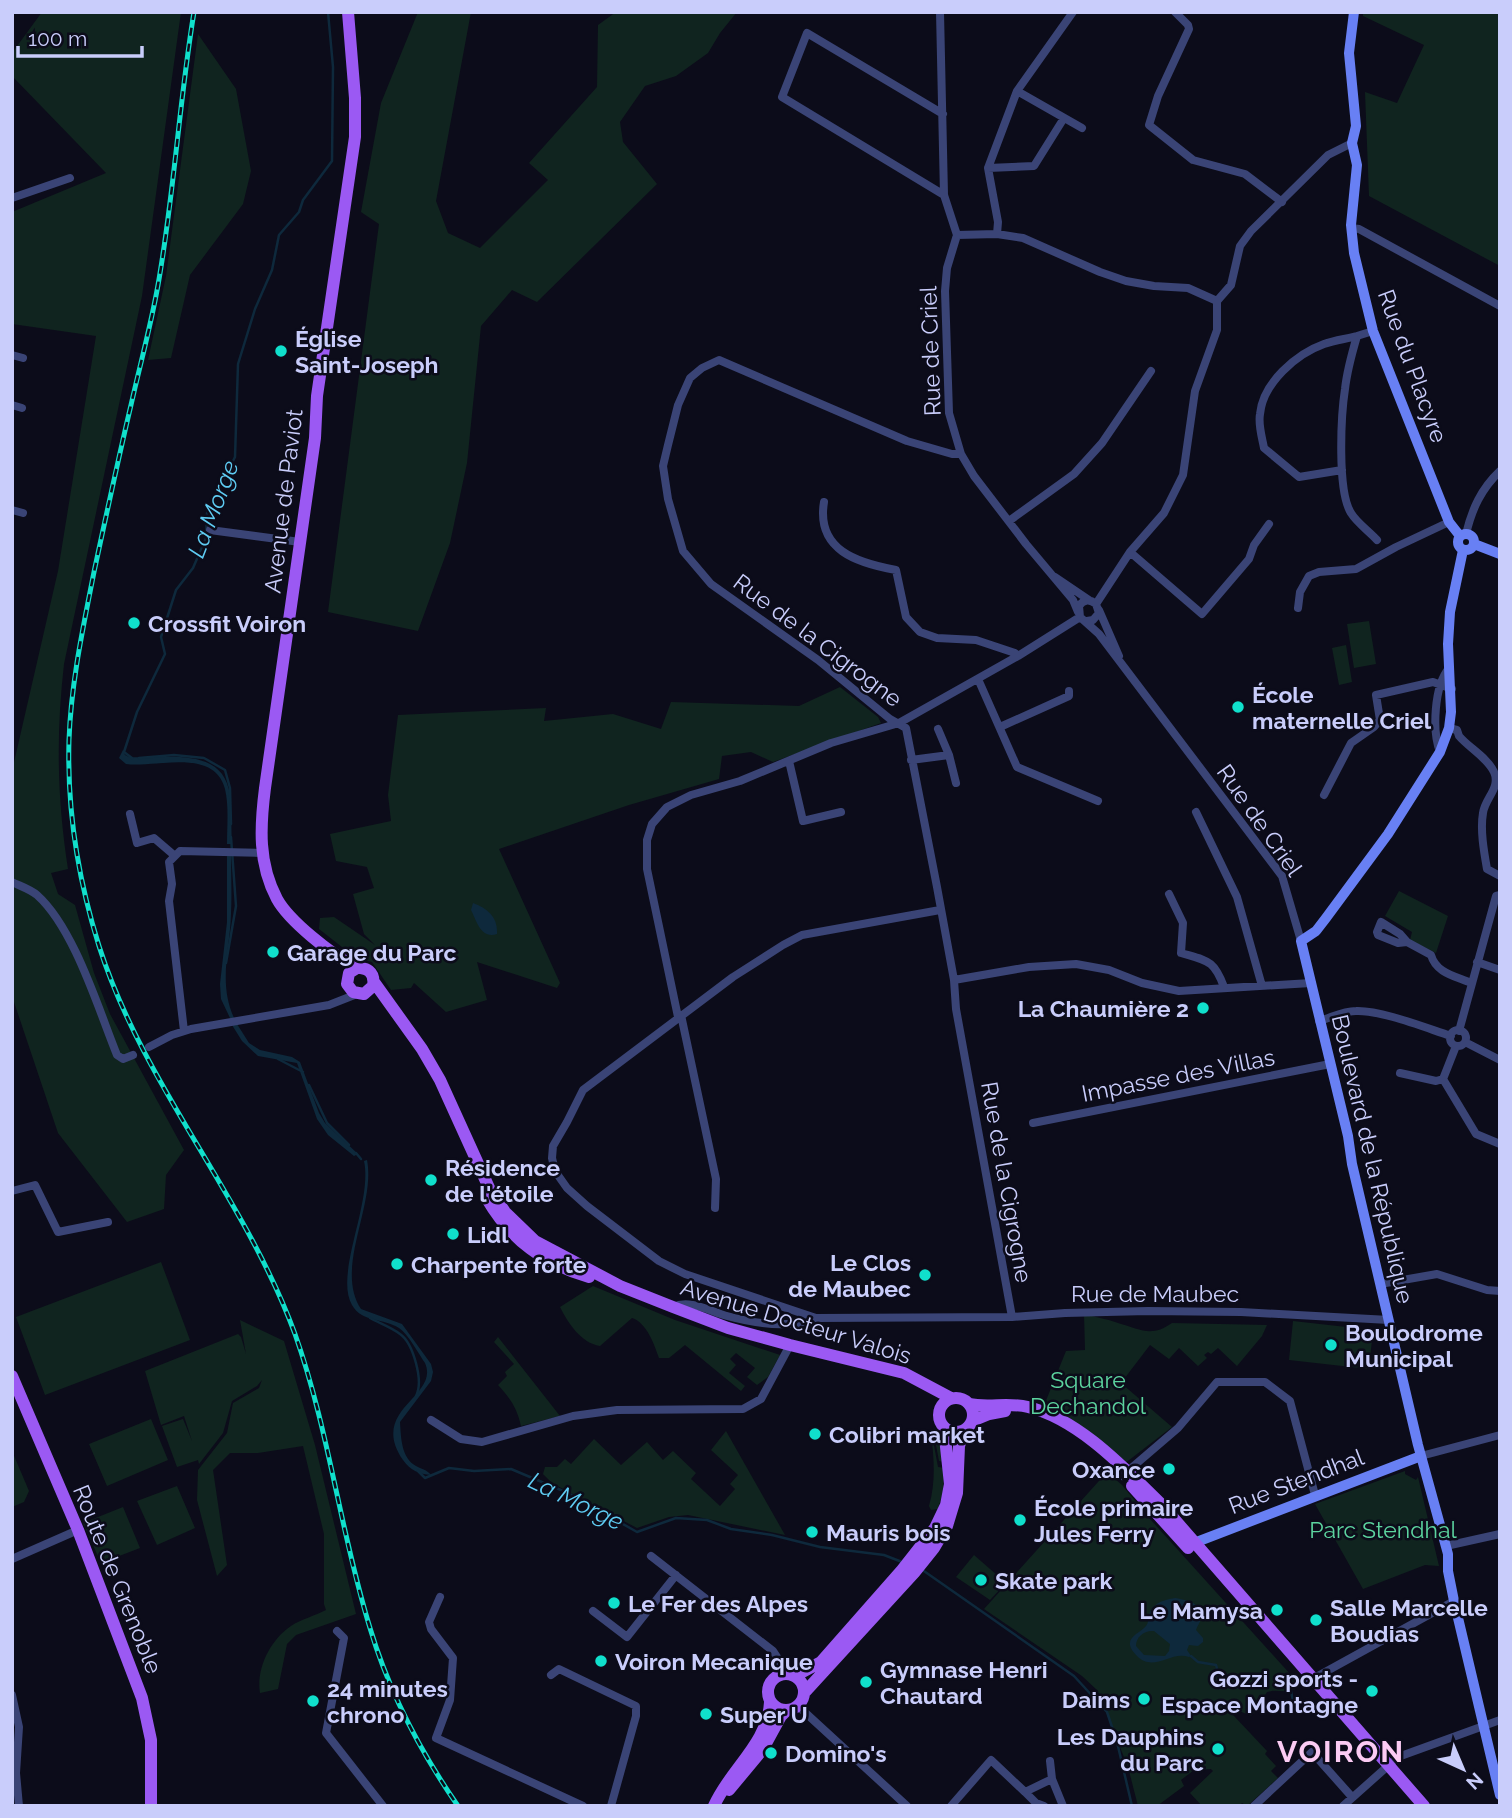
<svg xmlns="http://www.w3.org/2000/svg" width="1512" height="1818" font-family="Raleway,sans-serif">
  <rect width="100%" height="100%" fill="#0c0c1a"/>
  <path fill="#10241f" d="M42,12h139l-39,284 -78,368c-8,71 -7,134 4,205l-17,4 7,21 17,11 19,68 16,41 74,136 -18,25 -2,34 -37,13 -69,-89 -46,-137v-225l46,-200 38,-235 -84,-12v-112l94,-39 -94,-97v-23z
    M418,12h53l-35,189 12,32 32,15 68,-68 -19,-17 68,-76 1,-62 18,-13h121l-17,21 -12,20 -32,23 -31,10 -25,36 3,20 34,42 -120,118 -25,-12 -31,36 -14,137 -17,80 -32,88 -90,-19 51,-388 -18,-12 20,-109z
    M1363,12h137v254l-131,-70 -4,-104 32,11 27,-58 -61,-29z
    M198,34l38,55 15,82 -8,33 -53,71 -19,83 -23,2 18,-84z
    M1369,621l7,43 -22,4 -7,-44z
    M1346,645l6,37 -13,3 -7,-37z
    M840,687l38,30 3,6 -108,39 -22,-10 -29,4 -3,23 -90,26 -130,44 61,134 -3,5 -80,-26 10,38 -41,12 -32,-29 -3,5 -20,2 -19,-28 -16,-4 -37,-29 1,-11 14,-1 41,28 -11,-11 -11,-40 21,-6 -7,-21 -31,-6 -6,-27 61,-13 -3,-26 10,-80 148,-7 -2,13 69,-7 48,15 10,-27 128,4z
    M1399,891l49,25 -12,37 -26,-13 2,-8 -27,-16z
    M161,1262l29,78 -145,55 -29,-78z
    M593,1286l82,34 105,35 -12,22 -11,8 -10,-8 8,-9 -19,-15 -6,6 6,6 -7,8 16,13 -4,5 -56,-46 -16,13h-10c-5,-14 -12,-35 -27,-40l-32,28c-19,-3 -32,-23 -40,-39z
    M1084,1314c11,3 23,5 34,9 22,6 33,15 54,0l95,2 -5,11 -25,30 -19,-18 -7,6 -3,-2 -4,3 3,3 -9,8 -19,-18 -10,11 -19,-14 -29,38 51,44 -48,37 -81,-56 23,-57 19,-1z
    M240,1320l44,21 31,104 41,169 -60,21 -9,9 -9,45 -18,4c-4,-24 10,-53 31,-67 10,-7 24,-10 35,-16l-2,-6v-70l-21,-88 -45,7h-28l-17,17 14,95 -10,11 -20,-76 1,-30 29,-37 6,-30 26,-15 3,-8 -5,6 -25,15 -9,32 -24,31 -1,-4 -21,7 -15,-41 21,-7 9,22 -8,-25 -23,9 -16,-54 93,-37 3,3 5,17z
    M1293,1321l80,9 -4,39 -80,-9z
    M498,1337l62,79 -39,10c-4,-18 -11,-28 -23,-41l9,-9 -2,-4 9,-8 -20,-22z
    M151,1419l17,41 -61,26 -18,-42z
    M934,1428l5,8 5,26 -5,-1 -4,-21h-2l5,27 6,1 -1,24 -5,17 -7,1 -2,-4c7,-25 5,-47 2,-73z
    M726,1431l59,104 -97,-20 -19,2 -32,11 -85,-45 -9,-9 2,-7h12l8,-8 6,5 23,-25 27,26 26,-23 16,18 10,-9 23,22 -5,6 29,27 15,-17 -5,-5 8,-9 -27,-25z
    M12,1451l17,40 -5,11 -12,5z
    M1405,1471v3l11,6 2,-3 21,89 -14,-1 -62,24 -48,-85z
    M1107,1472l15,13 28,34 151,167c-15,10 -21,2 -34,6l-5,8 1,4 -12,12 -21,-9 -1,3 5,6 33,35 -2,3 11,12 -5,5 7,7 -31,28 -5,-3 -3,3h-37l-12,-13 23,-22 -2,-2 -17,1 -13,10 3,6 -27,20h-19l-10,-39 -31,-77 -15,-14 -98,-67z
    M177,1486l18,42 -38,17 -20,-44z
    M123,1507l17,41 -39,15 -18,-40z
    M974,1555l32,28 -16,17 -34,-23z"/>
  <path fill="#0e293c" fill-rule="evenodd" d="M123,750l2,5 4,2c37,2 94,-12 101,38 2,16 1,33 2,49h-5c0,-18 2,-38 -2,-55 -11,-42 -69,-21 -99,-25l-7,-6z
    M227,852h4c0,21 1,41 0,62 -1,36 -13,69 3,104h-4l-9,-19 -1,-15 7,-62z
    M473,903c16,6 25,15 24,31 -16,5 -20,-12 -26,-24z
    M237,1024l12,19 11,7 32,7 8,5 19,51 6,10 33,31 -4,2 -26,-21 -11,-16 -20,-56 -39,-7 -16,-15 -10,-16z
    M367,1160c9,46 -33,108 -6,149l41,15 29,40 2,8 -2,9 -31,41c1,15 1,36 16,44 7,4 10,3 15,9 -12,-1 -21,-5 -28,-15 -35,-51 37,-63 22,-97 -7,-10 -16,-28 -26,-35 -15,-10 -37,-5 -47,-23 -18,-31 21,-103 12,-144z
    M1175,1598c11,2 29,5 26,21 -1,4 -4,7 -5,11l7,8v4l-5,4 -9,-1 -2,5 4,6 -2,1c-18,-7 -35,16 -52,-1 -18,-18 3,-22 9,-30 3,-4 2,-7 3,-11 3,-12 15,-15 26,-17zM1154,1631l16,13 -1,7 -4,5 -21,-1 -8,-9c0,-9 8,-16 18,-15z"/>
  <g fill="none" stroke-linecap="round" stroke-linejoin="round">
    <path stroke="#0e293c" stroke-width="2.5" d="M132,758l-8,-6 13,-40 28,-58 -4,-17 15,-47 17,-22 13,-30 1,-25 28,-56 3,-93 17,-55 17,-39 7,-35 20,-23 4,-12 29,-39 1,-94 -5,-55
      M139,758l35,-3 30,3 21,12 5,18 1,36
      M226,963l10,-57 -5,-69
      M278,1059l25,13
      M309,1085l18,38 22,22
      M356,1153l5,6
      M370,1318c9,5 21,9 30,16 13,9 24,47 16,62
      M418,1471l7,7 24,-10 25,3 37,-2 57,24 69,39 39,-14 31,2 24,9 41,6 48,12 64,8 18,7
      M921,1569l153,107 33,36 10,30 15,64
      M1191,1656l7,6 18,3 6,20 19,3 11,-3
      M1279,1680l11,6 5,25"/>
    <path stroke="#3a4476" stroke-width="8" d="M940,12l4,183 13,40 -10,33 -2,23 4,122 12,41 13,22 52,68 47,56 5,12
      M1175,12l13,13 1,4 -31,67 -9,29 44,35 52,14 37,28
      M1017,91l65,37
      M943,114l-136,-81 -25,64 162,98
      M988,168l46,-2 30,-48
      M12,198l58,-20
      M1352,228l7,1 141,77
      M997,234l1,-12 -10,-54 29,-77 56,-79
      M957,235l40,-1 26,4 77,34 26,9 28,5 34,2 29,13
      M1373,331l-16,5c-5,17 -10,35 -12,53 -4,26 -8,102 6,124 6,10 18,18 26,27
      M12,355l11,3
      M12,405l10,3
      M961,454h-9l-45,-13 -188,-81 -17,8 -12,10 -12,27 -10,40 -5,21 5,33 15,52 28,33 107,76 72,59 16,9 31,159 17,93 2,29 56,308
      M1342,470l-43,7 -35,-29c-2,-11 -6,-23 -4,-34 3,-31 36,-60 64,-70 11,-4 22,-5 33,-8
      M824,502c-8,48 33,61 72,68l10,47 14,15 17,6 39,2 39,13 3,3
      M12,510l11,3
      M1009,521l65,-47 28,-31 49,-72
      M210,530l90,12
      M1466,534c6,-25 15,-45 34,-63
      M1130,552l72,62 47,-55 5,-14 15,-21
      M1055,577l34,23
      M1096,604l34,-52 34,-39 19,-38 12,-84 22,-61v-29l14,-16 9,-39 11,-15 77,-76 24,-12
      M1298,608l2,-16 9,-16 10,-4 37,-3 40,-22 53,-25
      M1099,610l20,46
      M1087,621l6,-1 6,-7 -3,-9c-6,-5 -12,-5 -17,2l1,11 19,17 183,242 19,65
      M978,679l39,88 81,34
      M1000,727l69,-31v-5
      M1449,728l8,2 2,6c10,12 28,21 35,36 7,16 -9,26 -11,41 -3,17 1,39 4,56l13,7
      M938,729l11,26 7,28
      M1440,752c-8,-21 -6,-66 9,-84
      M911,760l38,-5
      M789,761l14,60 38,-9
      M1324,795l27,-52 23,-16 6,-7 -4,-25 57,-13 19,7
      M1196,812l41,85 25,89
      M130,814l7,29 17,-5 21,18
      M12,882c8,4 18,7 25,13 37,33 61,113 80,160l6,4 10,-4
      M1169,894l14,29 -2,30c27,8 33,7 43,34
      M1407,942l-9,1 -20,-8 -1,-3 4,-10 19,12 7,8 24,13c5,18 24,21 40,28
      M1477,962l23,8
      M954,980l75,-13 47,-3 33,6 33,13 37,8 132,-8
      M681,1015l35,164 -1,29
      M678,1017l-31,-148v-29l5,-16 15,-17 24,-12 49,-14 91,-38 68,-20 119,-67 62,-39
      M1319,1021c12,-3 23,-10 37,-10 25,-1 70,17 95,25
      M1450 1038a8 8 0 1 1 16 0a8 8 0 1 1-16 0Z
      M184,1031l-15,-130 3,-17 -3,-22 11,-11 82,2
      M1459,1031l37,-135 4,-1
      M1465,1042l35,18
      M1456,1046l-13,33 33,55 24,10
      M149,1047l23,-12 19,-6 138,-24 28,-11
      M1400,1073l36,8 7,-2
      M1033,1123l297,-59
      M12,1191l23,-6 23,47 50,-10
      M1380,1284l57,-10 50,16 13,1
      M673,1307c17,-8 36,4 54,9 26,7 63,13 89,2l196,-1 53,-4 83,-2 93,1 148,8
      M816,1318l-131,-44 -26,-13 -72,-55 -20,-18 -12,-17 -3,-13 1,-12 14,-24 16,-32 150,-113 50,-32 19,-10 138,-25
      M431,1420l30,19 21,3 91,-26 44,-6 126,-1 18,-10 29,-54
      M1421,1456l79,-21
      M1122,1476l56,-48 39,-46h48l25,19 25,94
      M1446,1546l54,-12
      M651,1556l122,95 6,9 2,15
      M12,1559l66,-29
      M440,1597l-11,25 2,7 22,29 -3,42 -14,38 147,68
      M593,1611l34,26 49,-62
      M337,1631l7,7 -18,95 57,73
      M551,1675l8,-6 77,37v10l-25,90
      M1307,1682l147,-81
      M12,1695l7,32 -3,46 3,33
      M798,1706l109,100
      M1050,1761l2,18 11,27
      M951,1806l40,-46 34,32
      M1044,1806l-8,-3 -11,-11 27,-13
      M1254,1806l58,-54 40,45
      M1343,1806l55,-49 102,-37"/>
    <path stroke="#6880f4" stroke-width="10" d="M1354,12l-5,41 7,73 -4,17 5,22 -6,60 3,28 19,78 76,191 11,14
      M1458 542a8 8 0 1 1 16 0a8 8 0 1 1-16 0Z
      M1474,544l26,10
      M1463,550l-13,62 -2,32 3,68 -2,16 -9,24 -52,82 -62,84 -10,13 -15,10 47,195 4,28 66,281 30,109v17l6,30 46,194
      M1189,1547l5,-4 227,-87"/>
    <path stroke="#9b59f3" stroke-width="12" d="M348,12l7,86v39l-38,259 -2,42 -50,350c-5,39 -7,75 12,111 12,22 55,56 77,67 5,3 10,1 15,5 5,4 5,9 4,15l-9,8 -11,-2 -6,-8 2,-11 8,-5
      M374,982l48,67 18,31 50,110 15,22 30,29 85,45 53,21 55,21 62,17 114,28 47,25
      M487,1199c24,41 57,65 102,78
      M12,1376l66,154 64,168 9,42v66
      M939 1415a17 17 0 1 1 34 0a17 17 0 1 1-34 0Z
      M969,1404c20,4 39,-2 59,3 51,12 98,63 134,98l262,301
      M972,1421l17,-7 16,-3
      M1132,1486l56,62
      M768 1692a18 18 0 1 1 36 0a18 18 0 1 1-36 0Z
      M795,1676l26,-14 81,-92 33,-42 11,-23 4,-21 -6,-56
      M805,1692l109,-119 20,-25 13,-22 10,-33 2,-47 5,-16
      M729,1790l34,-41 18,-33 5,-5
      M714,1806c16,-37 54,-62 56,-104"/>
    <g stroke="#10e0cc" stroke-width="5">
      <path id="rail" d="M194,12c-15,91 -20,183 -36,273 -7,40 -18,80 -27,120 -13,55 -25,111 -37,167 -11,56 -23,111 -25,168 -2,70 9,139 30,206 44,139 146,251 196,388 34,96 45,197 75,294 19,64 50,123 88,178"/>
    </g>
    <use href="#rail" stroke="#0c0c1a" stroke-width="2.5" stroke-dasharray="8" stroke-linecap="butt"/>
  </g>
  <g fill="#10e0cc" stroke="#0c0c1a" stroke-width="2.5">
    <circle cx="281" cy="351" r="7"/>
    <circle cx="134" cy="623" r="7"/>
    <circle cx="1238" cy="707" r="7"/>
    <circle cx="273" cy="952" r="7"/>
    <circle cx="1203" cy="1008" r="7"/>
    <circle cx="431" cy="1180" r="7"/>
    <circle cx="453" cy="1234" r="7"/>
    <circle cx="397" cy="1264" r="7"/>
    <circle cx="925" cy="1275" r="7"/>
    <circle cx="1331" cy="1345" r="7"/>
    <circle cx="815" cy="1434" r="7"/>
    <circle cx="1169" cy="1469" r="7"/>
    <circle cx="1020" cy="1520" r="7"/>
    <circle cx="812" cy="1532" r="7"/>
    <circle cx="981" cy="1580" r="7"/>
    <circle cx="614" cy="1603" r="7"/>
    <circle cx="1277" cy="1610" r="7"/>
    <circle cx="1316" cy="1620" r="7"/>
    <circle cx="601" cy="1661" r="7"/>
    <circle cx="866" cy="1682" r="7"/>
    <circle cx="1372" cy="1691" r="7"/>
    <circle cx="1144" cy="1699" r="7"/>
    <circle cx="313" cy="1701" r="7"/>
    <circle cx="706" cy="1714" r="7"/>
    <circle cx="1218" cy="1749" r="7"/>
    <circle cx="771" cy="1753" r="7"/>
  </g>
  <g text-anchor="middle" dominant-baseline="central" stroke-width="5" stroke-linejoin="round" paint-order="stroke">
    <g font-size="23" font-weight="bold" fill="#c9cdfb" stroke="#0c0c1a" text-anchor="start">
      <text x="295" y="338">Église<tspan x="295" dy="26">Saint-Joseph</tspan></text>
      <text x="148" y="623">Crossfit Voiron</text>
      <text x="1252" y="694">École<tspan x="1252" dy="26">maternelle Criel</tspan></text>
      <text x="287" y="952">Garage du Parc</text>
      <text x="1189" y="1008" text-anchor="end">La Chaumière 2</text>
      <text x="445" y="1167">Résidence<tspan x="445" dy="26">de l'étoile</tspan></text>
      <text x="467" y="1234">Lidl</text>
      <text x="911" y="1262" text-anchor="end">Le Clos<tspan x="911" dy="26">de Maubec</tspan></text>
      <text x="411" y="1264">Charpente forte</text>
      <text x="1345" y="1332">Boulodrome<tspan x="1345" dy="26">Municipal</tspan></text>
      <text x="829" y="1434">Colibri market</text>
      <text x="1155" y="1469" text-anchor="end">Oxance</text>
      <text x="1034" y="1507">École primaire<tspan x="1034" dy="26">Jules Ferry</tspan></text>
      <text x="826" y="1532">Mauris bois</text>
      <text x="995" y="1580">Skate park</text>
      <text x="628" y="1603">Le Fer des Alpes</text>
      <text x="1330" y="1607">Salle Marcelle<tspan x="1330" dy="26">Boudias</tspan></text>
      <text x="1263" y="1610" text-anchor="end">Le Mamysa</text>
      <text x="615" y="1661">Voiron Mecanique</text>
      <text x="880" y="1669">Gymnase Henri<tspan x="880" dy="26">Chautard</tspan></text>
      <text x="1358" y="1678" text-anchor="end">Gozzi sports -<tspan x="1358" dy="26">Espace Montagne</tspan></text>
      <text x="327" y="1688">24 minutes<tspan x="327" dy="26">chrono</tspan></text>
      <text x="1130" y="1699" text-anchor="end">Daims</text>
      <text x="720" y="1714">Super U</text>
      <text x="1204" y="1736" text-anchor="end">Les Dauphins<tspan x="1204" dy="26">du Parc</tspan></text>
      <text x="785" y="1753">Domino's</text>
    </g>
    <g font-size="23" fill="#c9cdfb" stroke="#0c0c1a">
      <text transform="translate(930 351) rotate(-92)">Rue de Criel</text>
      <text transform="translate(1413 366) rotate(70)">Rue du Placyre</text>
      <text transform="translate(283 501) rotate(-83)">Avenue de Paviot</text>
      <text transform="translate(818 640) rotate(37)">Rue de la Cigrogne</text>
      <text transform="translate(1260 820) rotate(55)">Rue de Criel</text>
      <text transform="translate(1178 1075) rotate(-11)">Impasse des Villas</text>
      <text transform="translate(1373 1159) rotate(77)">Boulevard de la République</text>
      <text transform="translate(1007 1182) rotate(80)">Rue de la Cigrogne</text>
      <text x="1155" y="1293">Rue de Maubec</text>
      <text transform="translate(796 1321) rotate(17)">Avenue Docteur Valois</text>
      <text transform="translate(1296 1481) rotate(-21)">Rue Stendhal</text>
      <text transform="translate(118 1579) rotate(68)">Route de Grenoble</text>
    </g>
    <g font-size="23" fill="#5cd49f" stroke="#0c0c1a">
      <text x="1088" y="1379">Square<tspan x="1088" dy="26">Dechandol</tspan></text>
      <text x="1383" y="1529">Parc Stendhal</text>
    </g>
    <g font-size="24" font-style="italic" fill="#5fccf3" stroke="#0c0c1a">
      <text transform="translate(213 509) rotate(-69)">La Morge</text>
      <text transform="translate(576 1501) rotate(26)">La Morge</text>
    </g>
    <g font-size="30" font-weight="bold" letter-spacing="2" fill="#fbcbf3" stroke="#0c0c1a">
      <text x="1341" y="1751">VOIRON</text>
    </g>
  </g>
  <rect width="1512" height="1818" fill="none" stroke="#c9cdfb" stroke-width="28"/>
  <g transform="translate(1463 1769) rotate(136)" stroke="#0c0c1a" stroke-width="5" paint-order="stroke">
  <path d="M0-5L12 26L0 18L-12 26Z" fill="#c9cdfb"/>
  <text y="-10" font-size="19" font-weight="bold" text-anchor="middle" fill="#c9cdfb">N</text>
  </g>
  <path d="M18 46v10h124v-10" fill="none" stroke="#c9cdfb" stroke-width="3.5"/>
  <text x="28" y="46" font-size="21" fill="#c9cdfb" stroke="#0c0c1a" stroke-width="5" paint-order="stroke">100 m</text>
</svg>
